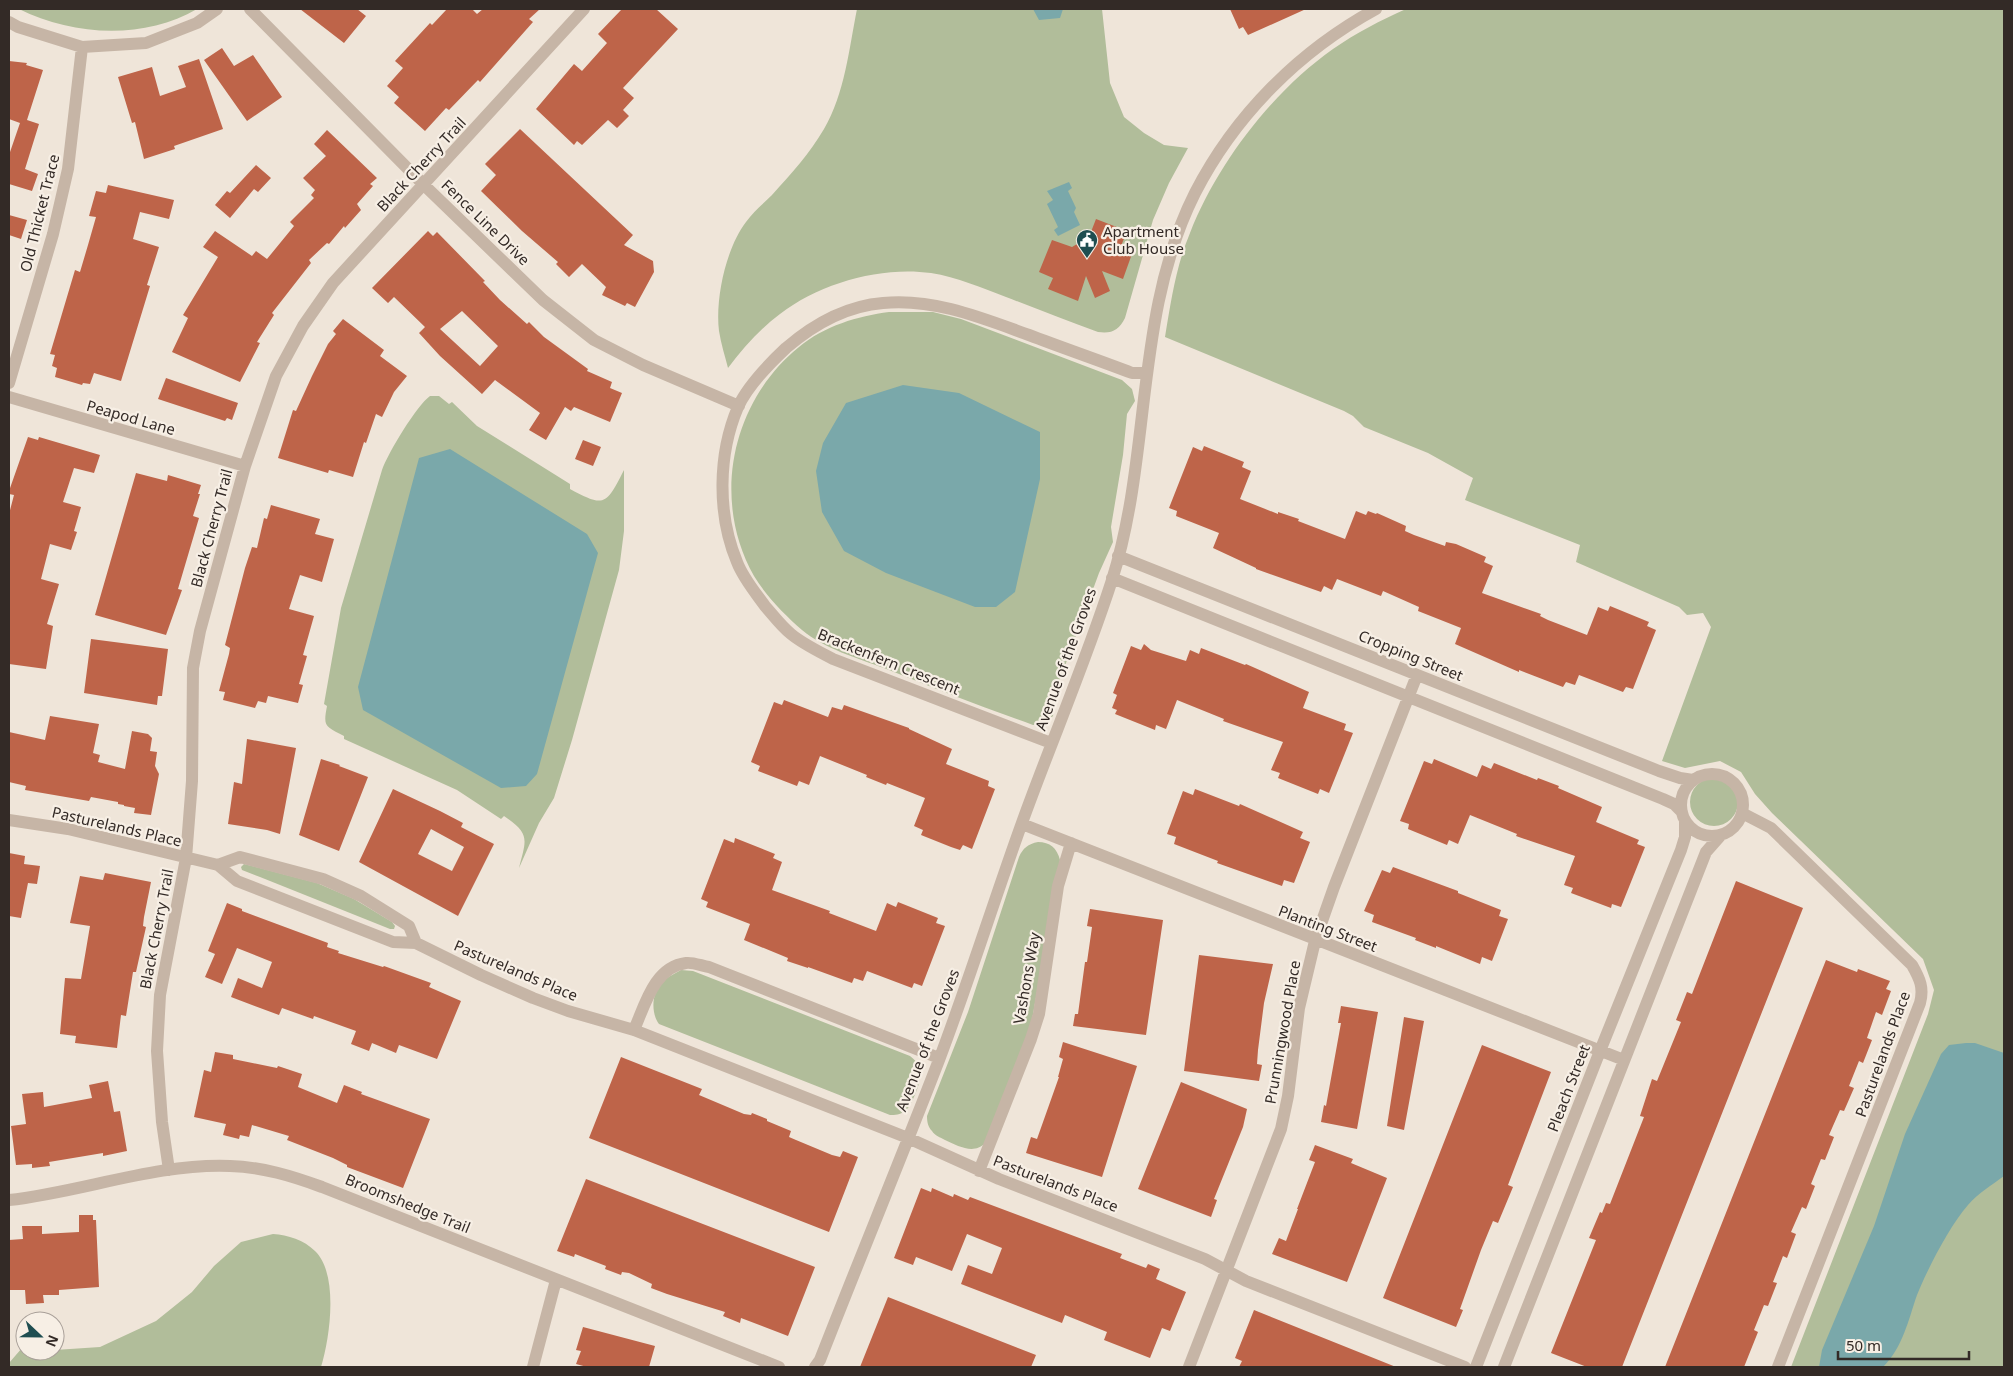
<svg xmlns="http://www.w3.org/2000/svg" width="2013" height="1376" font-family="'Noto Sans',sans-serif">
  <rect width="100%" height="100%" fill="#efe5d9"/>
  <path fill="#b1bd9a" d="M19,9h178c-53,31 -124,27 -178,0z
    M857,9h245l8,74 14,34 20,16 20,12 24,3 -19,35 -16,37 -28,98c-6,12 -13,16 -27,14 -30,-11 -61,-23 -92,-35 -24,-9 -49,-20 -75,-24 -50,-7 -111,10 -151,41 -20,15 -37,34 -52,54 -3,-12 -7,-24 -9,-37 -4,-32 7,-83 27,-109 7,-10 17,-18 26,-27 19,-21 38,-42 52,-66 21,-36 25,-80 33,-120z
    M1406,9h598v1358h-213l137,-353 6,-24 -11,-31 -151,-146 -17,-19 -14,-22 -21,-11 -35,7 -23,-7 49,-134 -8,-14 -16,2 -8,-8 -103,-45 4,-17 -115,-45 8,-22 -45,-25 -64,-26 -11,-11 -9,-5 -179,-74c6,-36 11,-71 25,-104 27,-69 82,-141 143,-184 23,-16 48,-29 73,-40z
    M889,312h44l28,7 161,61 10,9 3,12 -8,13 -4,41 -12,72 2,15 -14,31 -44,120 -2,23 -9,8 -11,1c-50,-18 -100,-37 -149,-57 -27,-10 -59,-19 -82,-38 -17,-15 -36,-34 -48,-54 -43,-76 -23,-174 45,-229 25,-21 59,-31 90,-35z
    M430,396h9l10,8 3,-2 25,24 93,58v5c35,19 36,16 54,-19v61l-5,39 -47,170 -18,58 -15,25 -20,45c7,-28 12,-34 -15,-52l-3,3 -44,-29 -113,-51v-3c-19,-10 -21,-9 -17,-30l-3,-2 17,-96 41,-138c6,-17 35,-65 48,-74z
    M1690 802a24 24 0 1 1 48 0a24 24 0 1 1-48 0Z
    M1038,842c12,0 19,6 22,18l-29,166 -46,117c-11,12 -27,3 -40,-3 -5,-3 -10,-4 -13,-9 -4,-4 -5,-9 -5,-15l41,-104 51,-155c4,-9 9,-13 19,-15z
    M244,864l73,19 37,16 38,23 3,4 -1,3h-4l-130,-52 -18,-7 -1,-3z
    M681,970l12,1 217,85c4,3 8,7 10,12 4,8 -8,38 -15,43 -5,4 -10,4 -15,4l-231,-91c-9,-12 -7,-34 5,-44 5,-4 12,-7 17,-10z
    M273,1234c15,1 31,6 42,17 24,23 15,87 6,116h-312v-4l13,-15h3v3h30v-1l45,-3 56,-26 36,-29 22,-26 27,-24z"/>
  <path fill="#7aa8aa" d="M1033,9h30l-3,9 -21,2z
    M1069,182l3,6 -4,3 8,17 -2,4 6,13 -22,11 -4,-6 4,-3 -11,-23 6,-4 -6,-9z
    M903,385l56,8 81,39v47l-25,113 -19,15h-21l-89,-34 -42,-22 -22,-39 -6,-41 7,-28 23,-40z
    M450,449l137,85 11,19 -61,221 -11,12 -25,2 -138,-78 -5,-23 61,-229z
    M1966,1043h9l29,10v123c-12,9 -26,17 -36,29 -19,22 -40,63 -51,90 -9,26 -14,52 -34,72h-64l3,-17 52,-124 31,-92 36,-80 8,-9z"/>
  <path fill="#be6449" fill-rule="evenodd" d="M300,9h57l9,7 -22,27z
    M447,9h25l5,5 6,-5h57l-11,10 4,3 -53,60 -2,-2 -29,30 -3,-2 -21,23 -31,-28 5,-6 -12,-11 16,-18 -8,-7 35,-38 2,2z
    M622,9h34l22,20 -55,59 11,10 -11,12 6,6 -12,12 -9,-8 -26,25 -5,-4 -3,4 -38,-36 38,-45 8,7 25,-28 -9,-9z
    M1230,9h76l-58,26 -5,-8 -4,2z
    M222,48l12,18 19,-11 29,42 -35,24 -43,-61z
    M199,59l24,70 -49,17 1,3 -31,10 -9,-37 -3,1 -14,-46 34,-10 8,29 26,-9 -8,-21z
    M9,61l18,2 -1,2 17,5 -16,50 12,4 -14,45 13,5 -6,17 -23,-7v-29l11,-32 -11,-4z
    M520,129l113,106 -9,10 29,16 1,11 -19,35 -8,-4 -2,3 -23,-11 4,-8 -24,-23 -13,13 -13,-13 2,-2 -36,-31 -41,-40 15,-16 -11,-11z
    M327,130l50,48 -7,6 3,2 -16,18 4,6 -16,18 -1,-2 -15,18 -2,-1 -18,17 2,3 -39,50 2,2 -17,27 3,1 -20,39 -68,-30 16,-34 -5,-3 35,-58 -15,-10 12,-16 37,25 4,-5 11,8 27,-33 -4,-4 24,-24 -3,-3 4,-5 -12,-12 23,-22 -12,-12z
    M256,165l15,13 -13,14 -4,-3 -24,29 -15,-13 12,-14 3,2z
    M108,185l66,15 -5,19 -29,-7 -7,27 26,8 -12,38 3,1 -29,95 -27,-8 -4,11 -7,-1 -1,2 -27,-8 2,-9 -5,-2 3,-11 -5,-1 25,-84 5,2 8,-27 8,-28 -7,-1 7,-25 10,2z
    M9,215l18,5 -6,19 -12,-4z
    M1096,219l31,12 -6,15 12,5 -10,28 -21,-8 8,20 -15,7 -9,-22 -8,25 -30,-12 5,-11 -14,-6 13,-32 20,7 17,-10z
    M428,231l5,5 4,-4 48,49 -2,1 17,18 27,24 2,-2 15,15 44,32 -1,2 25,11 -2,6 12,5 -12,29 -36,-15 -3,4 -6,-4 -19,33 -17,-10 11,-17 -45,-33 -13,14 -42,-38 -21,-23 6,-6 -31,-30 -6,6 -16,-15zM462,311l36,35 -18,20 -40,-37z
    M343,319l41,31 -4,6 27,20 -13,16 -12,25 -6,-3 -10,29 -2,-1 -11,35 -24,-7 -1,3 -50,-15 15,-48 3,1 16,-35 16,-32 8,-10 -3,-3z
    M166,378l72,25 -6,17 -5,-2 -2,3 -67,-22z
    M28,437l10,3 1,-3 61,18 -6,18 -20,-5 -11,34 18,5 -7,24 3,1 -6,18 -21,-6 -9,35 18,5 -12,40 6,2 -7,43 -37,-5v-150l5,-19 -5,-1v-3z
    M583,440l18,7 -8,19 -18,-7z
    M1204,446l40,16 -2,5 9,4 -11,28 38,15v-2l21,7 -1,2 47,18 11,-28 10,4 2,-4 8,3 1,-1 29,13 -1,5 9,4 31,11 1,-4 10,2 30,13 -2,5 9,4 -11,27 59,21 -1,2 8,4 39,15 11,-28 10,4 2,-5 39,16 -2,4 9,4 -23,59 -7,-2 -3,5 -44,-17 -4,10 -9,-3 -3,5 -44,-17v2l-64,-28 6,-16 -43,-17 1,-4 -36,-16 -2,5 -44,-17 -5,11 -8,-4 -3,6 -65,-23v-1l-43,-20 6,-15 -43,-17 1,-5 -8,-3 24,-61 9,4z
    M136,473l31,8 1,-6 33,10 -3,9h2l-7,22 6,2 -21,71 4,1 -16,45 -71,-20z
    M271,505l49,14 -5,15 19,5 -12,43 -22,-7 -11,34 25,7 -11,39 4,1 -8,28 4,1 -5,18 -30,-7 -2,7 -8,-2 -3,7 -32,-8 2,-8 -6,-1 10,-37 1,-6 -5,-3 20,-77 7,-21 5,1 7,-30 3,1z
    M91,639l77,10 -6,47h-4l-1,9 -73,-12z
    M1144,644l7,6 35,11 4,-11 9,4 2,-6 44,17 1,-1 63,28 -6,16 43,16 -2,6 9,3 -24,60 -9,-4 -2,5 -40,-16 2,-5 -9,-3 12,-28 -60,-21 1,-2 -47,-19 -11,29 -10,-4 -1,5 -40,-16 2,-4 -5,-2 5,-13 -4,-2 18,-47 10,4z
    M784,700l44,17 4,-10 10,3 2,-5 65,23v1l43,20 -6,15 43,17 -1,5 7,3 -23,60 -9,-4 -3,5 -9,-3 -30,-12 2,-5 -9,-4 11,-28 -38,-15 -1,2 -20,-8 1,-2 -47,-19 -11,29 -10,-4 -2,5 -39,-15 2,-5 -9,-4 23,-60 8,3z
    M50,716l49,8 -6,29 7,2 -2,7 27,7 7,-38 16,3 4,4 -2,13 7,1 -2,14 4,8 -8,41 -17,-2 1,-5 -11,-2v-1l-6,-1v-2l-27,-5 -2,4 -64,-11 1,-4 -17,-4v-50l36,8z
    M247,739l49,9 -16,86 -13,-4 -39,-6 6,-42 8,2z
    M321,759l19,6 -1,1 29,11 -29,74 -40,-16z
    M1434,759l43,18 5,-12 9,4 3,-6 43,17 1,-2 21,8 -1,2 44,19 -6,15 43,18 -2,4 8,3 -24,60 -9,-3 -1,4 -40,-15 2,-5 -9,-3 11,-29 -59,-20 1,-2 -47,-19 -12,29 -9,-4 -2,5 -39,-16 1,-5 -9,-3 24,-60 8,3z
    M393,789l47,22 23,12 -2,4 33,17 -36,72 -99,-54zM431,829l33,18 -12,24 -34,-17z
    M1195,789l44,17 1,-2 63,28 -3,6 10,4 -16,41 -10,-3 -2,6 -65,-23 1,-2 -44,-17 2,-7 -9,-3 16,-43 10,4z
    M735,838l40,16 -2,4 9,4 -10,28 58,21 -1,2 47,18 11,-28 9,4 2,-5 40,16 -2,5 9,3 -23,60 -8,-3 -2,5 -45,-17 -4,10 -9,-3 -2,5 -44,-16v1l-21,-7 1,-3 -44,-18 6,-16 -44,-17 2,-5 -7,-3 23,-60 10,4z
    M9,853l16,3 -1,8 16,2 -3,18 -9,-1 -7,35 -12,-2z
    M1393,867l65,24v2l43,17 -2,6 9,3 -16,42 -10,-4 -2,7 -44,-18v2l-21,-8 1,-2 -44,-16 2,-7 -10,-4 18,-41 8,3z
    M105,873l46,9 -7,35 -1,9 3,1 -10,45h-3l-7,44 -5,-1 -4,33 -42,-5 1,-7 -16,-2 5,-56 16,1 9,-53 -20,-3 10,-47 23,4z
    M1736,881l67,27 -181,459h-35l-36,-14 45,-113 -7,-2 11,-26 2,1 4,-10 4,1 34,-87 -4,-1 12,-37 5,2 24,-59 -5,-2 11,-28 5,2z
    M227,903l15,6v2l86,32 -1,4 12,4 -1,2 45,14 1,-1 47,17 -2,4 32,14 -24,58 -38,-14 -3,8 -24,-10 -3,8 -18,-7 5,-13 -42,-15 -1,3 -31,-11 -3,7 -48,-18 7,-19 24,10 10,-26 -35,-14 -15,36 -17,-7 10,-23 -7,-3z
    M1090,909l73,11 -17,115 -73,-9 2,-12h3l7,-52h2l5,-35 -5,-1z
    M1199,955l74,9 -9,39 -6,47 -1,14 5,1 -3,16 -75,-10z
    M1826,960l31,12 1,-3 32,12 -4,8 5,2 -9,24 -6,-3 -9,26 5,2 -9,23 -4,-2 -10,25 5,2 -10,23 -4,-1 -11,25 5,2 -9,23 -4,-1 -10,25 4,2 -9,23 -4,-2 -11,25 5,2 -9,24 -4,-2 -10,26 4,1 -9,23 -4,-1 -10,25 4,2 -14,35h-79z
    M1341,1006l37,6 -21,117 -36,-7 3,-17 2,1 15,-83h-3z
    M1404,1017l20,4 -20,109 -17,-4z
    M1063,1042l74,24 -35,111 -76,-24 5,-16 6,2 22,-62h-1l5,-18 -4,-2z
    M1482,1045l69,27 -43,113 5,2 -15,36 -5,-2 -12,29 -21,59 3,1 -7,17 -73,-29z
    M215,1052l18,3v4l44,9 1,-2 24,8 -4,13 39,16 7,-18 18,7 -1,2 69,25 -27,69 -56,-21v-2l-14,-7 -46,-18 2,-4 -37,-11 -3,12 -9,-2 -1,4 -16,-4 3,-11 -32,-7 10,-47 7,2z
    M621,1057l81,32 -3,6 45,19 7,1 1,-2 15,6v2l24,10 -2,6 7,3 36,15 8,2 3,-6 15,6 -29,75 -240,-94z
    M108,1081l6,31 6,-1 7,40 -24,5v-3l-54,9 1,4 -18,2v-4l-16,1 -5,-39 15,-2 -4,-30 21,-2 1,15 48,-9 -3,-13z
    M1181,1082l66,27 -4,18 -29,72 3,1 -6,17 -73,-28z
    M1315,1145l38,14 -2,4 36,15 -40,104 -75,-28 7,-16 7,3 12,-32h-1l18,-47 -6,-2z
    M586,1179l229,88 -27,69 -47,-18 -1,5 -17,-7 2,-4 -58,-18 -16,-6 1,-4 -23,-11 -7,-1 -1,3 -16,-6 1,-3 -31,-12 -1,3 -17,-6z
    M921,1188l10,4 1,-4 21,9 1,-3 14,6 2,-3 152,57 -2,4 26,10 2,-4 12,5 -4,10 30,13 -16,39 -8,-3 -12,30 -46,-18 3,-8 -42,-17 -3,8 -101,-39 7,-19 24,9 10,-26 -35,-14 -15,37 -36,-14 -3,8 -19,-7z
    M79,1215h14v5h3l3,67 -40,3v5h-16l1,8 -18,1 -1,-14h-16v-50l14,-1 -1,-13h20v8l37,-2z
    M888,1297l148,58 -5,12h-171z
    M1254,1310l142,57h-157l3,-6 -7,-3z
    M583,1327l72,19 -6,21h-62l-11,-3 5,-13 -5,-1z"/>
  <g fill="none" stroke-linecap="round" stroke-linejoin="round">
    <path stroke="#c6b5a6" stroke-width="12" d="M250,9l174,176 119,115 51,40 49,25 96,41
      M9,22l9,5 64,20 64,-4 51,-20 20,-14
      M9,383l44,-149 15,-65 14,-122
      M9,397l236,69
      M1118,556l541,215 21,7 13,2
      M1112,578l551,221 11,5 8,8
      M1051,743l-218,-84c-15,-8 -30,-15 -42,-25 -10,-8 -18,-19 -26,-28 -10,-14 -22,-28 -28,-44 -20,-48 -19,-108 1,-155 9,-20 32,-44 48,-59 28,-24 59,-42 97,-45 51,-5 99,15 146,32 34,13 69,25 103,38h15
      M1681 805a31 31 0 1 1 62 0a31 31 0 1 1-62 0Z
      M1742,813l29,15 141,137c8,14 12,23 8,38l-142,364
      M9,820l59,9 150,36 19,16 156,61 23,1 65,32 52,23 35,13 66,19 274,108 91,41 206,80 41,22 219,86
      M1022,824l602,236
      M218,865l22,-8 83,22 38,17 48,30 7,17
      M634,1030c11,-25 20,-63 52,-67 7,-1 16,3 23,4l230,91
      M169,1170l-7,-48 -5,-71 3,-56 26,-137 6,-77 1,-113 7,-37 45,-165 31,-90 27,-50 30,-43 251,-274
      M979,1171l52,-132 8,-25 19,-128 13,-43
      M9,1200c73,-8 147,-37 221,-34 33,1 62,10 92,21l457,180
      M533,1367l23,-87
      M815,1367l5,-7c39,-100 80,-199 119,-300 30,-79 55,-160 84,-240 29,-80 63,-159 89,-240 40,-126 22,-266 83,-387 40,-78 104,-142 181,-184
      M1189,1367l92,-238 7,-33 11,-88 16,-67 19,-54 83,-212
      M1476,1367l124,-316 81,-201 4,-13v-16
      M1504,1367l202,-515 15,-17"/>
  </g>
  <defs>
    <g id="civic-pin" transform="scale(1.125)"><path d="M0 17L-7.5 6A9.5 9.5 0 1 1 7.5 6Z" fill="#1f4e51" stroke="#f7efe5"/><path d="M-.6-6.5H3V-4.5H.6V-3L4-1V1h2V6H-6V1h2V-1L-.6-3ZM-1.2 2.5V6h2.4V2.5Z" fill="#fff"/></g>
  </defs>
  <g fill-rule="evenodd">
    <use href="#civic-pin" x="1087" y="240"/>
  </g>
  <g text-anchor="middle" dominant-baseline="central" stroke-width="4.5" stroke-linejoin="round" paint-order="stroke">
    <g font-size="15" fill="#332a26" stroke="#f7efe5">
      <text transform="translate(421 164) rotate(-47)">Black Cherry Trail</text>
      <text transform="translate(39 213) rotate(-76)">Old Thicket Trace</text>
      <text transform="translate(486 222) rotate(44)">Fence Line Drive</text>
      <text transform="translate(131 417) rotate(16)">Peapod Lane</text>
      <text transform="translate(211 528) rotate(-75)">Black Cherry Trail</text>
      <text transform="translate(1411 655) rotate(22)">Cropping Street</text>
      <text transform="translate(1065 659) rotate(-70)">Avenue of the Groves</text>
      <text transform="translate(889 661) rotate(22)">Brackenfern Crescent</text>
      <text transform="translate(117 826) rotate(13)">Pasturelands Place</text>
      <text transform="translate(1328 928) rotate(21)">Planting Street</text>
      <text transform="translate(156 929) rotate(-79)">Black Cherry Trail</text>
      <text transform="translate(516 970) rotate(23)">Pasturelands Place</text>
      <text transform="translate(1026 978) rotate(-80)">Vashons Way</text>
      <text transform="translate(1282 1032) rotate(-80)">Prunningwood Place</text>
      <text transform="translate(927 1040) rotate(-69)">Avenue of the Groves</text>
      <text transform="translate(1882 1054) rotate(-70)">Pasturelands Place</text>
      <text transform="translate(1568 1088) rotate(-69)">Pleach Street</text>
      <text transform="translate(1056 1183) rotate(21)">Pasturelands Place</text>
      <text transform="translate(408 1203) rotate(22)">Broomshedge Trail</text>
    </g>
    <g font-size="15" fill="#332a26" stroke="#f7efe5" text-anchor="start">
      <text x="1103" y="231">Apartment<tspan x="1103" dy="17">Club House</tspan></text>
    </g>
  </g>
  <rect width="2013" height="1376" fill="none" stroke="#332a26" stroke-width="20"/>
  <g transform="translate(40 1336) rotate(112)"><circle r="24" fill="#f7efe5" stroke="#a9a099"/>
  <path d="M0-4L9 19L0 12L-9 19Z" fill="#1f4e51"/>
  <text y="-8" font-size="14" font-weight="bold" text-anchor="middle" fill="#332a26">N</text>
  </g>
  <path d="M1838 1351v8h131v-8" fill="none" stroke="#332a26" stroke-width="2.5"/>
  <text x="1846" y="1351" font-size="15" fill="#332a26" stroke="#f7efe5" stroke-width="4" paint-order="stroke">50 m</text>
</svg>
